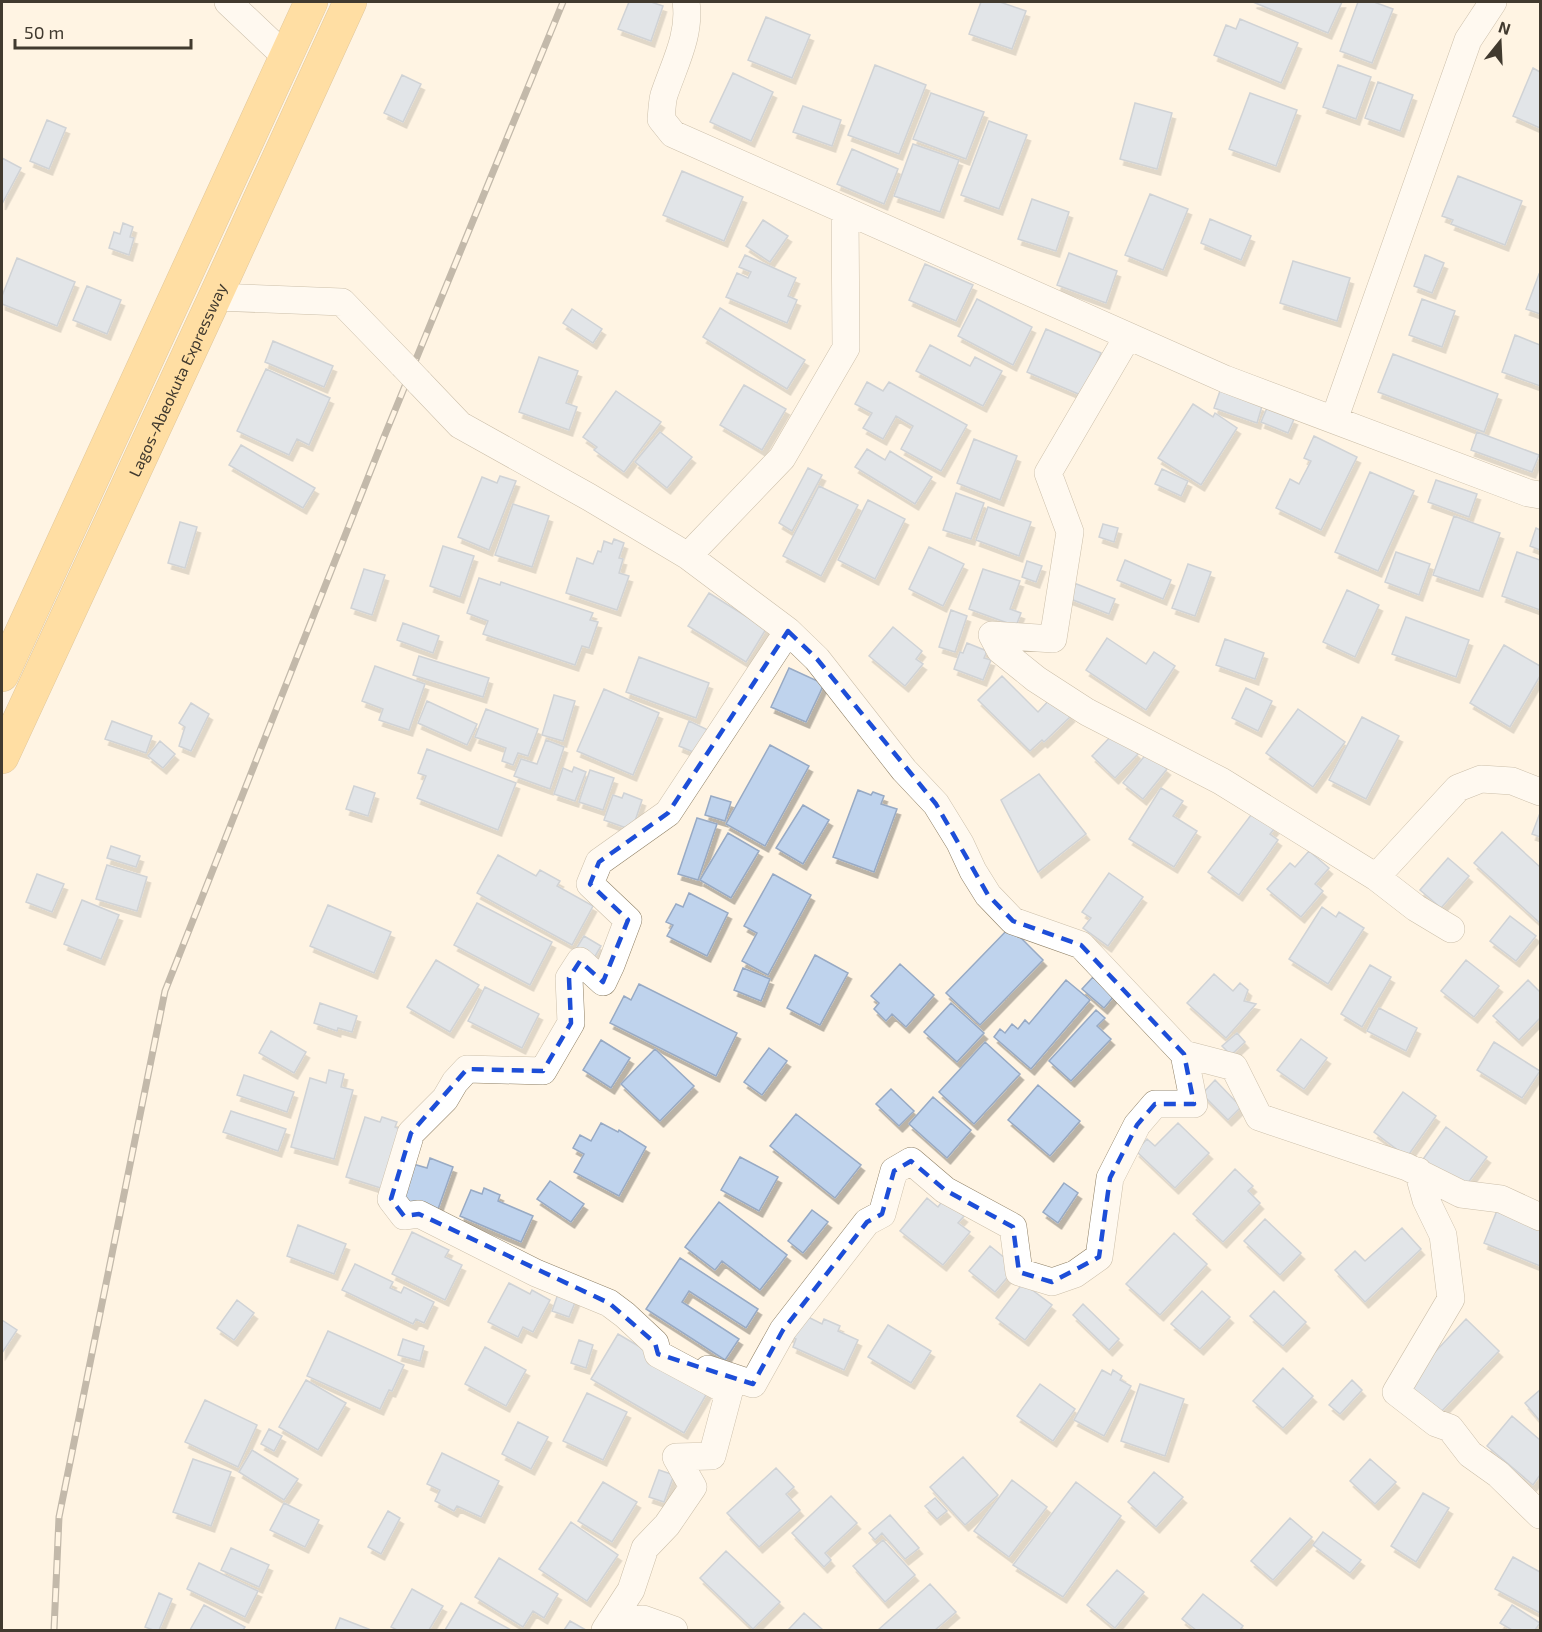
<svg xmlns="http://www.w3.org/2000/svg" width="1542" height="1632" font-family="'Exo 2',sans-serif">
  <defs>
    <filter id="shadow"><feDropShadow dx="3.5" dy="6" stdDeviation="0" flood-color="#0004"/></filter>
  </defs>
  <rect width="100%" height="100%" fill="#fff4e3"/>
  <path fill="#bfd3ed" stroke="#98aac4" stroke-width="1.5" filter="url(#shadow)" d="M629,2h22l12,4 -12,35 -33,-12z
    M981,2h19l26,9 -14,38 -43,-15z
    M1253,2h89l-14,31z
    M1358,2h16l19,7 -21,54 -32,-12z
    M766,17l44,18 -18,43 -44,-18z
    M1240,19l58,24 -17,40 -67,-28 12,-30 10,4z
    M875,65l51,20 -27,69 -51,-19z
    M1338,65l33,12 -15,42 -33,-12z
    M1533,68l7,4v56l-27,-12z
    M733,73l40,19 -22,49 -41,-19z
    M402,75l19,9 -18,38 -19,-9z
    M1378,82l35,13 -13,36 -35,-13z
    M931,93l53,19 -18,47 -53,-20z
    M1250,93l47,17 -21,56 -47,-17z
    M1135,103l37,10 -15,56 -37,-10z
    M803,106l38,14 -9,26 -39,-14z
    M47,120l19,8 -17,41 -19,-8z
    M989,121l38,14 -28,74 -38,-14z
    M913,144l46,16 -19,52 -46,-16z
    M852,149l46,20 -14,35 -47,-20z
    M2,158l19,10 -19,36z
    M682,171l61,26 -19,44 -61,-26z
    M1458,176l64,25 -17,44 -54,-21 2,-4 -11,-4z
    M1150,194l38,15 -25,61 -38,-15z
    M1032,199l37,13 -13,39 -38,-12z
    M1210,219l41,17 -10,24 -40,-17z
    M763,220l25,16 -18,26 -24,-16z
    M123,223l10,4 -3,10 4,1 -5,17 -20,-7 5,-16 6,2z
    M1069,253l48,18 -11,32 -49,-18z
    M745,255l51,23 -8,18 9,4 -10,23 -61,-26 11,-24 11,5 3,-6 -12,-5z
    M1425,255l19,8 -12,30 -18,-7z
    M17,258l58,24 -18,44 -55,-22v-8z
    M1293,261l57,17 -13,43 -57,-18z
    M925,264l48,21 -17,36 -47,-21z
    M1539,274l1,1v39l-14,-5z
    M87,286l34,14 -14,34 -34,-14z
    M977,299l55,28 -19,38 -55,-29z
    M1422,299l33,12 -13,36 -33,-12z
    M720,308l85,52 -18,29 -84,-52z
    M572,309l30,20 -9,14 -30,-20z
    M1046,329l55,24 -18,43 -56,-24z
    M1515,335l25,10v41l-38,-14z
    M273,341l60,25 -9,21 -59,-25z
    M930,345l40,21 5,-9 27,14 -19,35 -67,-35z
    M1393,354l105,40 -14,38 -106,-40z
    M539,357l39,14 -12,32 11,4 -8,23 -50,-18z
    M266,369l64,29 -21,47 -12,-6 -8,16 -52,-24z
    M867,382l16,9 6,-9 78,43 -26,46 -40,-22 12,-23 -17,-10 -13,23 -20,-11 9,-15 -17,-9z
    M744,385l42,24 -24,41 -42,-25z
    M616,391l45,31 -37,50 -30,-22 3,-3 -14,-10z
    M1220,391l42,15 -5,17 -43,-15z
    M1193,404l20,13 2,-4 22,15 -36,57 -43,-27z
    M1267,408l27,11 -6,14 -27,-11z
    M660,432l32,25 -25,31 -32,-26z
    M1477,432l62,23 -7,17 -61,-22z
    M1314,436l43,21 -36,73 -45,-22 14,-29 9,5 12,-23 -7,-3z
    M974,439l43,17 -17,44 -43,-17z
    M241,445l74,43 -12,20 -74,-43z
    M867,449l18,11 5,-9 42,26 -17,27 -60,-37z
    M808,468l14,7 -30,56 -13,-8z
    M1162,469l26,12 -7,15 -26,-12z
    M1370,472l44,19 -36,80 -43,-19z
    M500,476l16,5 -27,69 -31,-13 24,-60 15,6z
    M1436,480l41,14 -8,23 -41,-15z
    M819,486l39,19 -37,71 -38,-20z
    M956,493l28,10 -13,36 -28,-9z
    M868,500l37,19 -30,60 -37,-19z
    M513,504l36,12 -17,51 -37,-12z
    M988,507l43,15 -12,34 -43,-16z
    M1454,516l46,17 -21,58 -46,-16z
    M180,522l17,5 -12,41 -17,-5z
    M1103,524l15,4 -4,14 -15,-5z
    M1536,528l4,2v20l-10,-4z
    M614,539l10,4 -5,15 4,1 -4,14 10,3 -12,34 -51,-17 11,-35 16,6 5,-13 3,1 3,-11 8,3z
    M443,546l31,10 -14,41 -30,-11z
    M929,547l35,17 -21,42 -34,-17z
    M1396,552l34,12 -11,31 -34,-13z
    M1517,552l23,8v50l-38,-14z
    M1125,560l46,20 -8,19 -46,-19z
    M1027,561l15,5 -6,16 -14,-5z
    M1188,564l23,8 -16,44 -23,-8z
    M364,569l21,6 -13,40 -21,-7z
    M983,569l37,12 -10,28 11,4 -5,13 -47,-17z
    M479,578l21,7 1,-3 92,31 -3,7 8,2 -9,26 -7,-2 -7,19 -92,-31 5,-13 -21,-8z
    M1074,583l41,16 -6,15 -41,-16z
    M1347,590l32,15 -24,52 -32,-15z
    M709,593l57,36 -20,33 -58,-36z
    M951,610l16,6 -12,36 -16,-5z
    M1406,617l63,23 -13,37 -64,-23z
    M403,623l36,13 -6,17 -36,-13z
    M893,627l29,24 -6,8 7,5 -18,22 -36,-30z
    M1107,638l39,26 8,-12 21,14 -29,44 -60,-40z
    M1225,639l39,14 -9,26 -39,-14z
    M967,643l20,8 -3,7 7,2 -8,20 -29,-11 6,-17 3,1z
    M1504,645l36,21v10l-30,51 -40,-24z
    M419,656l70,22 -6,19 -70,-22z
    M639,657l70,26 -13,35 -70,-26z
    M375,666l50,18 -16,46 -30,-10 4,-11 -21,-8z
    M789,668l35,16 -18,38 -35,-15z
    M1002,676l36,36 14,-15 19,19 -27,26 -2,-2 -12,11 -52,-51z
    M1246,688l26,13 -14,30 -26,-13z
    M604,689l55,24 -26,62 -56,-24z
    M554,695l21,6 -12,40 -21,-6z
    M427,701l50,23 -10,21 -49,-22z
    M191,703l18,11 -18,37 -12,-5 6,-19 -6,-4z
    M486,709l52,20 -10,27 -10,-3 -5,12 -11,-4 4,-13 -31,-11z
    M1298,709l47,33 -32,45 -47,-34z
    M1362,717l37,19 -33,63 -37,-19z
    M112,721l40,15 -6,17 -41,-14z
    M689,721l19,9 -10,24 -19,-8z
    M1115,732l23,22 -23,24 -23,-22z
    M546,740l18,7 -14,42 -36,-13 7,-17 16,5z
    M160,741l15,13 -12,14 -15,-12z
    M770,745l39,21 -44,80 -39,-22z
    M427,749l89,34 -18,47 -81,-32 9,-22 -8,-3z
    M1147,753l20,16 -24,30 -20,-16z
    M574,767l12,5 -11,29 -21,-7 9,-26 9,4z
    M590,770l24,8 -11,32 -24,-8z
    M1039,774l47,60 -48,38 -37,-72z
    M354,786l21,7 -7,23 -22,-7z
    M1161,788l22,13 -10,15 24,15 -23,36 -45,-28z
    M858,790l13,5 2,-3 11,4 -3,8 16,5 -23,63 -41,-15z
    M624,793l18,7 -10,30 -28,-10 9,-25 9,3z
    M711,796l20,6 -6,19 -20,-6z
    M803,805l26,15 -26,44 -27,-16z
    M1254,811l21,17 -5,6 8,6 -39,55 -31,-23z
    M1540,813v24l-8,-3z
    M697,818l20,6 -19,56 -20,-6z
    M1502,832l38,35v56l-66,-60z
    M728,833l31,18 -28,47 -31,-18z
    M111,846l29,10 -4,11 -29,-9z
    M1309,851l20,17 -14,16 8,7 -22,26 -34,-28 23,-26 5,4z
    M498,855l38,21 4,-6 20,11 -3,5 36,20 -21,39 -95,-52z
    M1448,858l21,18 -28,32 -21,-18z
    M107,865l40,12 -10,34 -41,-12z
    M1109,873l34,24 -35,49 -25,-18 8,-10 -9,-6z
    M37,874l27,10 -12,28 -26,-10z
    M773,874l38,21 -43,80 -26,-14 15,-28 -13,-7z
    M689,893l39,20 -21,43 -40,-20 6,-11 -7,-3 10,-18 7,3z
    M82,900l37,15 -18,44 -37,-15z
    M477,903l75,39 -22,43 -76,-40z
    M328,905l63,27 -17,41 -64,-27z
    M1322,907l14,10 3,-5 25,16 -36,56 -39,-25z
    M1510,916l26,20 -20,25 -26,-20z
    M1010,927l33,33 -63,65 -34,-32z
    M584,936l17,10 -11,19 -17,-11z
    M815,955l33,18 -28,52 -33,-17z
    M436,960l43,25 -29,47 -43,-25z
    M1466,960l33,26 -25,31 -33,-26z
    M900,964l34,31 -28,32 -14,-13 -6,7 -12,-12 5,-6 -8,-7z
    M1370,965l21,12 -29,50 -21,-13z
    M743,968l27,11 -9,22 -27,-11z
    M1214,974l19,17 7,-8 8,7 -4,11 12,3 -30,34 -39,-35z
    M1093,977l21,19 -10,12 -22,-19z
    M1066,980l24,20 -59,69 -37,-32 6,-8 5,4 7,-9 6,5 7,-9 4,4z
    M1528,980l12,12v26l-21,22 -26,-24z
    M639,984l98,49 -21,43 -106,-53 14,-27 7,4z
    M485,987l54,27 -17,34 -54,-27z
    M320,1003l37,13 -5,16 -14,-4 -1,3 -23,-8z
    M951,1003l33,30 -27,29 -33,-30z
    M1379,1008l38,20 -11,23 -39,-20z
    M1096,1010l9,8 -8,8 14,13 -40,42 -22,-20z
    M271,1031l35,21 -12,21 -35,-20z
    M1237,1033l8,9 -14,13 -9,-9z
    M1301,1039l26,19 -23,31 -27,-19z
    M601,1040l29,18 -19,30 -28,-18z
    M985,1042l35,32 -46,50 -35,-32z
    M1494,1042l46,29 -18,27 -45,-28z
    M769,1048l18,13 -25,34 -18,-13z
    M655,1049l39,37 -34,35 -39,-37z
    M329,1070l15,4 -3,13 12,3 -19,69 -43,-12 19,-69 16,5z
    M244,1075l50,17 -7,20 -50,-17z
    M1215,1080l26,27 -13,13 -26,-26z
    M1038,1085l42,36 -30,35 -42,-36z
    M891,1089l23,22 -15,15 -23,-22z
    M1403,1092l33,24 -29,41 -33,-25z
    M933,1097l38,33 -24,28 -38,-34z
    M231,1111l55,18 -8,22 -55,-19z
    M796,1114l65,51 -26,33 -65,-52z
    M365,1117l15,5 2,-5 15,5 -2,5 11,4 -19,59 -41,-13z
    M601,1123l17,9 1,-2 27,17 -27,49 -45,-24 10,-18 -11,-6 7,-13 11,6z
    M1178,1123l31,30 -34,35 -39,-37 11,-12 8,7z
    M1446,1127l41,30 -25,34 -41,-29z
    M740,1157l38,20 -19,34 -38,-21z
    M430,1158l23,9 -16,45 -37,-13 13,-35 14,4z
    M1235,1169l18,17 -5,5 12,12 -37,39 -30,-28z
    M550,1181l34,23 -13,18 -34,-23z
    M1064,1183l14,10 -20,30 -15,-11z
    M484,1188l16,7 -2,6 35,15 -12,26 -61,-26 11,-26 11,4z
    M927,1198l11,9 5,-7 21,16 -6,7 12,9 -27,33 -43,-34z
    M719,1202l68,53 -27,35 -38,-29 -7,9 -30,-23z
    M1498,1208l42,18v40l-56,-23z
    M812,1210l16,12 -25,31 -15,-12z
    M1265,1219l36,34 -21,22 -36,-34z
    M298,1225l48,19 -12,30 -47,-18z
    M1402,1228l19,21 -56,53 -30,-32 20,-19 10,10z
    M412,1232l37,18 -4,7 17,8 -17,35 -53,-26z
    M1174,1233l33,31 -47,51 -34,-31z
    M990,1246l26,21 -21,25 -26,-21z
    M680,1258l78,51 -12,19 -57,-37 -7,11 57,37 -14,21 -79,-51z
    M355,1264l38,18 -3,6 11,5 3,-6 30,15 -10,21 -8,-4 -3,5 -71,-34z
    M509,1283l21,11 2,-4 18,10 -17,32 -10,-5 -5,10 -30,-15z
    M1023,1283l29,22 -27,35 -29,-22z
    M1202,1291l28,26 -30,32 -29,-25z
    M1274,1291l32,31 -23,24 -33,-30z
    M558,1294l18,6 -7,17 -17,-6z
    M237,1300l17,13 -20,27 -17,-12z
    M1083,1304l36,35 -10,11 -36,-35z
    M806,1316l16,8 2,-5 16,7 -2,5 20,9 -14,30 -51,-23 3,-8 -7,-3z
    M1466,1319l33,32 -62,65 -33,-31z
    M2,1320l15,10 -15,23z
    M888,1325l43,26 -20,32 -43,-26z
    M328,1331l76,34 -12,26 -3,-1 -9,19 -73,-33z
    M618,1334l92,54 -26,45 -93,-54z
    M403,1339l21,7 -4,15 -22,-6z
    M579,1340l14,5 -7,23 -15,-5z
    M485,1347l41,23 -20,36 -41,-22z
    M1283,1368l30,28 -30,32 -30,-27z
    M1102,1370l9,5 2,-5 9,6 -2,4 11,6 -27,50 -30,-16z
    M306,1380l40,23 -28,47 -39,-23z
    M1352,1380l10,10 -22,24 -11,-9z
    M1040,1384l35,25 -22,32 -36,-25z
    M1140,1384l44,15 -19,57 -44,-15z
    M1540,1390v31l-15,-18z
    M587,1393l40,19 -24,48 -40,-19z
    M205,1400l52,25 -19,42 -53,-25z
    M1512,1416l28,24v35l-7,10 -46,-39z
    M518,1422l30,15 -17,32 -29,-15z
    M269,1429l13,7 -8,15 -13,-7z
    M252,1450l46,29 -14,21 -45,-28z
    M442,1453l57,28 -18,36 -24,-11 -3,5 -19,-10 5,-11 -13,-6z
    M963,1457l35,38 -33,30 -35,-38z
    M193,1459l38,13 -20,54 -38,-14z
    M1370,1459l26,23 -21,22 -25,-23z
    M776,1468l18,19 -8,7 14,16 -41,37 -32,-34z
    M659,1470l15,5 -10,27 -15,-5z
    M1154,1472l29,25 -27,30 -28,-25z
    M1012,1480l35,27 -38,50 -35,-26z
    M603,1482l34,20 -25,40 -34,-21z
    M1076,1482l45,34 -58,81 -50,-32z
    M1423,1493l26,15 -33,54 -25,-16z
    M831,1496l26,27 -32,30 6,7 -7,7 -32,-34z
    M935,1498l12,13 -10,8 -12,-13z
    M284,1503l35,17 -14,27 -35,-17z
    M388,1511l12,7 -19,36 -13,-7z
    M890,1515l29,33 -14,11 -23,-26 -7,7 -6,-7z
    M1290,1518l22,19 -39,43 -22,-19z
    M571,1522l47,33 -31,46 -48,-32z
    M1323,1532l38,28 -11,13 -37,-28z
    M883,1540l32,35 -30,27 -32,-36z
    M231,1548l38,17 -10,22 -38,-17z
    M726,1551l54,51 -27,27 -53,-51z
    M1513,1557l27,15v41l-45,-24z
    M499,1558l59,36 -14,24 -11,-7 -10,16 -48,-30z
    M199,1563l59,28 -13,26 -58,-28z
    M1117,1570l27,22 -29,36 -28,-23z
    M930,1584l26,28 -21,18h-57z
    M412,1589l31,17 -14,24h-32l-6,-3z
    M159,1593l13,6 -13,31h-6l-8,-3z
    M1203,1594l40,32 -3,4h-44l-14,-11z
    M461,1603l50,27h-66z
    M204,1605l41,22 -2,3h-53z
    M1512,1605l28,18 -5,7h-23l-12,-7z
    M804,1613l19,17h-35z
    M340,1618l31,12h-36z
    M570,1621l16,9h-22z"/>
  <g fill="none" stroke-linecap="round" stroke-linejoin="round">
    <g stroke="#8f8066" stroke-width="28">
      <path id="minor" d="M228,2l57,54
        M686,2c5,32 -12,63 -22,93 -2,7 -2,16 -3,24l12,15 552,245 303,114 12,2
        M215,297l127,5 61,63
        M1128,336l-80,137 22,59 -17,107 -61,-4 8,15 36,29 51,33 134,69 155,96 40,31 35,21
        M419,382l41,43 129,72 99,59 100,75 29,28 87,111 32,34 24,39 13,28 15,24 25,26 68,24 103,109 50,13 25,50 148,50 54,27 40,5 39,18
        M1334,420l134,-380 25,-38
        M688,556l94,-98 64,-110 -1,-137
        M1376,877l82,-89 23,-9 31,2 28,11
        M1418,1171l8,29 17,35 8,64 -55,93 40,31 14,5 20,26 28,20 42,41
        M708,1369l45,15 30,-54 84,-108 15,-8 12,-43 17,-10 34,29 68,37 6,45 33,10 23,-8 24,-17 11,-79 27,-53 18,-21h39l-10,-50
        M610,1622l33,-3 31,11
        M605,1630l26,-40 14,-42 22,-23 26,-38 -17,-30 36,-1 17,-64 -71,-38 -3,-11 -30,-28 -16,-12 -73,-30 -117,-59 -15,2 -13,-17 20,-66 34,-34 10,-17 12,-13 76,2 28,-48 -2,-45 11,-17 23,21 8,-17 17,-45 -38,-36 9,-22 69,-49 120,-182"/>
    </g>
    <g stroke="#bc9348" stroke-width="34">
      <g id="highway">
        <path d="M2,675l309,-673"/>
        <path id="s1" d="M2,757l213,-460 135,-295"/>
      </g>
    </g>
    <use href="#minor" stroke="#fff" stroke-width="27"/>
    <use href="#highway" stroke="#ffc355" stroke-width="33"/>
    <g stroke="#7a7265" stroke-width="7">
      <path id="rail" d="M54,1630l5,-113 106,-526 219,-554 179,-435"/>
    </g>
    <use href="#rail" stroke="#fff4e3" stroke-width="4.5" stroke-dasharray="14" stroke-linecap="butt"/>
    <g stroke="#8f8066" stroke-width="28" stroke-linecap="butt">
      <path id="minor-bridge" d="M403,365l16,17"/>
    </g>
    <use href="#minor-bridge" stroke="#fff" stroke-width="27"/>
  </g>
  <path d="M0 0H1542V1632H0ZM788,631l29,28 119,145 52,91 25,26 68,24 103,109 10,50h-39l-18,21 -27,53 -11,79 -47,25 -33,-10 -6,-45 -68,-37 -34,-29 -17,10 -12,43 -15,8 -84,108 -30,54 -95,-30 -3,-11 -46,-40 -190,-89 -15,2 -13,-17 20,-66 56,-64 76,2 28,-48 -2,-45 11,-17 23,21 25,-62 -38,-36 9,-22 69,-49z" fill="#fff4e3" fill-opacity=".55" fill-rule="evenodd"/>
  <path fill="none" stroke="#1d4ed8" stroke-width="4.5" stroke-dasharray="12 8" stroke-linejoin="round" d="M788,631l29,28 119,145 52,91 25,26 68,24 103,109 10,50h-39l-18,21 -27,53 -11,79 -47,25 -33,-10 -6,-45 -68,-37 -34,-29 -17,10 -12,43 -15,8 -84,108 -30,54 -95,-30 -3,-11 -46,-40 -190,-89 -15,2 -13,-17 20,-66 56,-64 76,2 28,-48 -2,-45 11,-17 23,21 25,-62 -38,-36 9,-22 69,-49z"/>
  <g text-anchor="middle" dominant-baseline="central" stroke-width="4.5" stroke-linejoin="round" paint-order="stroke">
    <g font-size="16" fill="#413a2f" stroke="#fff4e3">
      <text stroke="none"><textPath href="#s1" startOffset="416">Lagos-Abeokuta Expressway</textPath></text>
    </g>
  </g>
  <rect width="1542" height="1632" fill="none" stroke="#413a2f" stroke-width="6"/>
  <g transform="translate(1500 42) rotate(18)" stroke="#fff4e3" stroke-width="4.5" paint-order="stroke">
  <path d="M0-4.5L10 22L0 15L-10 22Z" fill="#413a2f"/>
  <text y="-9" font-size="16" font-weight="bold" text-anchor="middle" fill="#413a2f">N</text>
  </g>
  <path d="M15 39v9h176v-9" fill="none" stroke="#413a2f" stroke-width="3"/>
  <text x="24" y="39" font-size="18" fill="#413a2f" stroke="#fff4e3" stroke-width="4.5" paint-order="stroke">50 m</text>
</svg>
